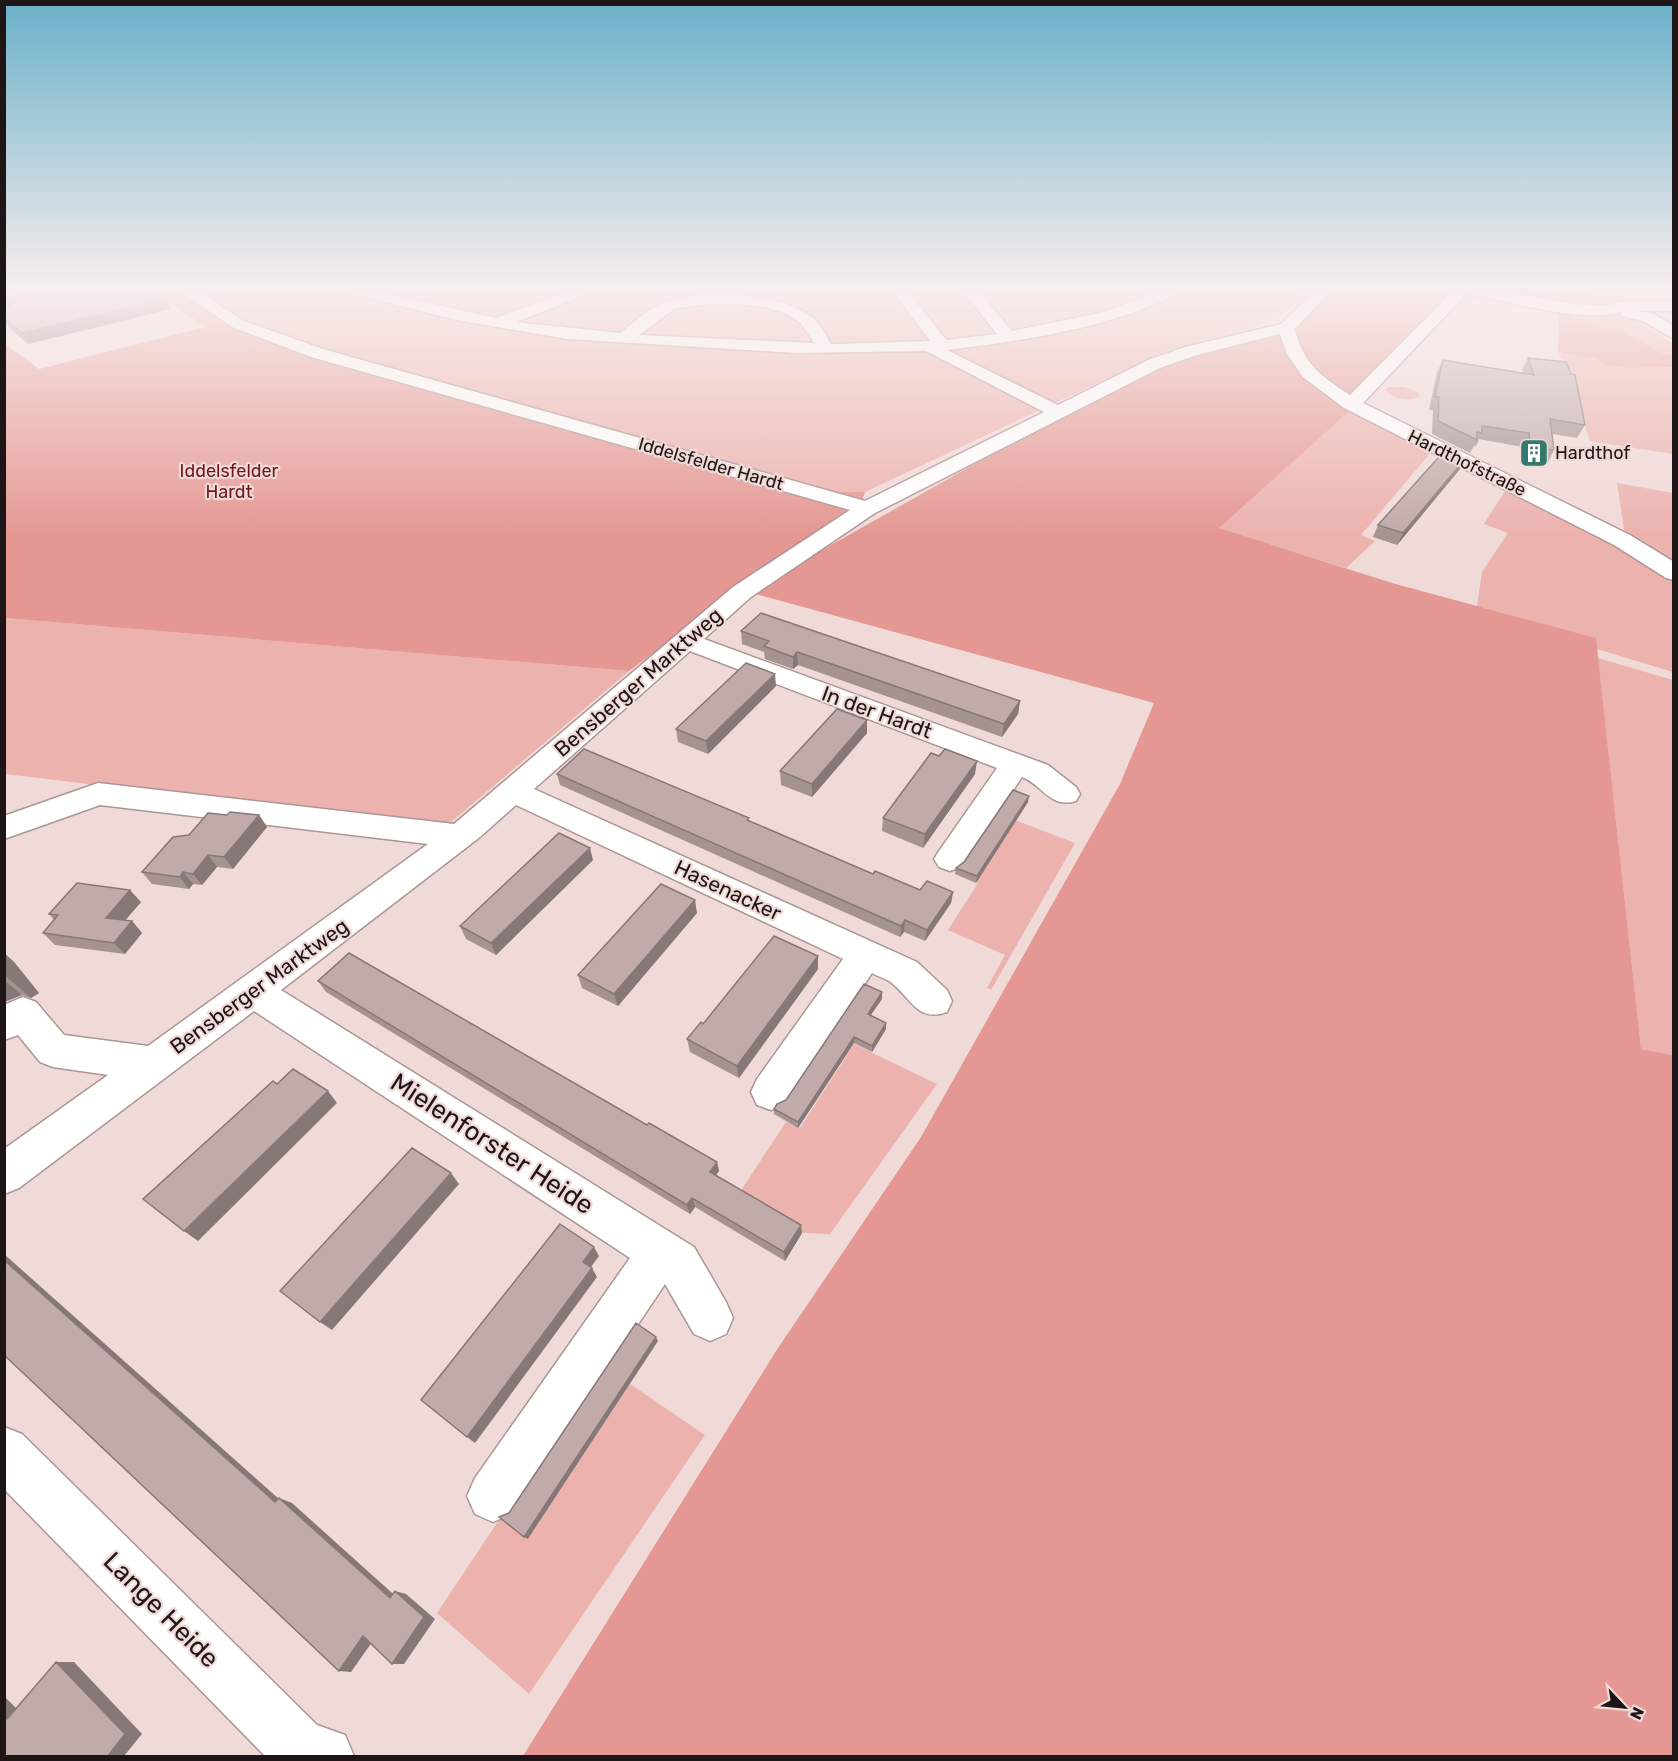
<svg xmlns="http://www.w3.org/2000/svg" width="1678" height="1761" font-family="Rubik,sans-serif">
  <rect width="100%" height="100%" fill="#f0dad8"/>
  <path fill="#ecb2ae" d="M199,289h1109l-29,28 -16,8 -95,25 -303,142h-34l-482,-135 -95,-31z
    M1564,310l56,3 23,4 -6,2 36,25v11l-11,-2 -38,-21 -65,-20z
    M1558,352l37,6 11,7 22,3 45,-1v87l-83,-13 -20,-65z
    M1389,387h15l14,5 2,4c-11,6 -27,4 -35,-6z
    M1353,408l80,42 -72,85 14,6 -29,27 -128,-40z
    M1617,483l56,10v72l-48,-30z
    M1512,490l161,87v95l-76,-23 -2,-11 -118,-32 5,-34 26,-39 -24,-9 21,-33z
    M5,618l624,53 -184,156 -440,-53z
    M1598,658l75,22v375l-32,-6z
    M1015,820l60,23 -84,147 -4,-2 18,-33 -57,-25 30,-47 -2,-2z
    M854,1044l83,40 -107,150 -26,-1 -66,-38 48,-73 14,6z
    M630,1384l75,51 -176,259 -92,-81 64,-96 28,21z"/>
  <path fill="#e59893" d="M151,289h48l55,37 95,31 482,135h34l-6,17 -120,81 -110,81 -624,-53 -1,-275 35,26 166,-42z
    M1331,289h127l-102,105h-8l-36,-22 -18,-35 5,-11z
    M1465,289h67l74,7 67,-1 1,10 -175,-1 -40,-10z
    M1559,312l65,20 38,21 11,2v12l-45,1 -22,-3 -11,-7 -37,-6z
    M1279,335l14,28 14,14 46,31 -134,120 173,55 204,55 45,411 32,6v701h-1150l255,-408 143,-211 199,-353 34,-81 -406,-111 315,-178 94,-46 63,-20z"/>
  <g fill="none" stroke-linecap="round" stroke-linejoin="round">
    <g stroke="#ab9695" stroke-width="3">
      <path id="minor" d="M177,289h17l50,32 79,28 542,152 179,-89 -118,-61 -129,2 -230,-14 -110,-19 -113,-28 -2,-3h24l130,29 79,-29h20l-2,3 -77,30 104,11c14,-10 28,-25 45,-31 38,-13 110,-10 144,13 10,6 16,19 22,29h6l93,-3 -39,-52h15l40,51 51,-6 -36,-45h15l36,42 92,-19 61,-23h18l-2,3c-73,37 -154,48 -234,58l111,55 90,-45 37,-13 96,-23 36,-35h15l-37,40c8,35 26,47 55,66l105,-106h35l84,15 31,2 19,-5h50v10h-35l15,3 20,12v13l-31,-18 -22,-5 -1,-4c-41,11 -110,-10 -153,-19l-104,110 267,132 44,27v18l-8,-2 -52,-33 -270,-137 -41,-31 -16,-23 -7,-20 -83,21 -37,13 -285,145 -124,84 -47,42 344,126 28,22 4,7 -4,7c-26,8 -33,-16 -54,-24l-61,90 -11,4 -11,-4 -5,-8 5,-8 58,-83 -307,-117 -156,138 383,173 30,28 5,11 -5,11c-29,10 -34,-11 -54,-28 -5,-5 -14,-7 -21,-11l-87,132 -14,5 -14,-5 -6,-13 6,-13 86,-120 -327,-154 -36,32 -199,153 413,257 32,55 7,16 -7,16 -16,7 -16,-7 -29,-50 -154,230 -18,8 -18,-8 -8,-18 8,-18 155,-220 -376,-247 -235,177 -15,6v-45l104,-74 -55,-8 -13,-5 -22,-27 -14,5v-35l19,-8 13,5 28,33 84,11 280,-202 -328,-39 -96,34v-23l94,-33 356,41 279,-237 117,-77 -539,-153 -79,-30zM699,305c31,-1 77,-4 102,19 5,5 9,13 13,19l-175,-8 35,-26z
        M4,1427l18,7 295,291 28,10 9,21h-89l-261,-267z"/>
    </g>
    <use href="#minor" fill="#fff" fill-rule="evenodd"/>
  </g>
  <path fill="#a59392" d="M4,298l162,1 5,10 -143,35 -24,-21v-15l4,-1 -4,-6z
    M1528,358l57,67 -8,13 -25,-4 2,16 -7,14 -24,-4 -1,-13 -43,-8 -3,7h-2l-4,7 -38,-19 1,-24h-4l8,-38 6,-12 80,13 -1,-3z
    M1465,459l-5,10 -63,76 -24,-8 5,-12z
    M741,631l279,70 -2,13 -16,23 -204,-72 -5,4 -28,-10 -1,-7 -22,-8z
    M776,686l-68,68 -30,-12 -2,-13z
    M867,720v13l-55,64 -31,-12 -1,-14z
    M557,774l193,48 123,52 47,16 33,2 -2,11 -26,38 -21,-9 -4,5 -340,-152z
    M975,774l-52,74 -41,-17 1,-13z
    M1028,802l-52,81 -21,-9 1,-6 8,-6z
    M227,815h32l8,12 -34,42 -16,-2 -15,18 -9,-1 -4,5 -37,-5 -10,-12 47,-37z
    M593,860l-97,95 -30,-16 -6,-13z
    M141,902l-16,18 7,1 10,12 -17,21 -70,-9 -12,-12 11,-13 -5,-6z
    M697,913l-79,93 -36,-18 -4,-13z
    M4,953l10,9 25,31 -8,5 -9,-3 -18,7z
    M818,969l-79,109 -49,-26 -3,-13 16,-15z
    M318,981l329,144 70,37 2,9 -3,4 86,58 -17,28 -90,-54 -5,7 -364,-222z
    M882,999l-11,16 15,14 -14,23 -18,-9 -56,85 -24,-14v-5l12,-9z"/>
  <path fill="#867877" d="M166,299l5,10 -143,35 -6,-11z
    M1465,459l-5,10 -63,76 6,-12z
    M797,652l1,13 -5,4v-12z
    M775,674l1,12 -68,68 -2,-13z
    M1020,701l-2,13 -16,23 2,-13z
    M867,720v13l-55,64v-13z
    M977,761l-2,13 -52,74 2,-14z
    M1029,796l-1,6 -52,81 1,-7z
    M259,815l8,12 -34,42 -9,-12z
    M590,848l3,12 -97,95 -5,-12z
    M208,855l9,12 -15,18 -9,-11z
    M183,872l10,12 -4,5 -9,-12z
    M130,890l11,12 -24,28 -11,-12z
    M953,892l-2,11 -26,38 2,-11z
    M695,900l2,13 -79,93 -4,-12z
    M905,920l-1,12 -4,5 1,-11z
    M132,921l10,12 -17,21 -11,-11z
    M4,953l10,9 25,31 -8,5 -27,-23z
    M818,956v13l-79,109 -2,-12z
    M4,980l18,15 -18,7z
    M882,992v7l-15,21 1,-6z
    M886,1023v6l-14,23v-6z
    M854,1037v6l-56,85v-6z
    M328,1091l9,12 -139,138 -14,-10z
    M717,1162l2,9 -7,10 -2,-9z
    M451,1173l8,11 -127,146 -12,-8z
    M692,1198l3,9 -5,7 -3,-9z
    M801,1225l1,8 -17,28 -1,-9z
    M594,1247l5,9 -11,15 -5,-9z
    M4,1254l284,253 -13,-5 -271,-242z
    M592,1268l5,9 -122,166 -8,-6z
    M656,1337l2,4 -130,198 -4,-2z
    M279,1498l13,5 109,98 -11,-3z
    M395,1591l11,3 29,25 -31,45h-12z
    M363,1636l12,2 -24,34 -12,-1z
    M56,1662h18l68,72 -18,22h-16z
    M4,1696l23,23h-20l-3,-2z"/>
  <path fill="#c0abaa" stroke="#867877" stroke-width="1.5" d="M50,289h97l19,10 -144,34 -18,-15v-10l7,-2 -2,-1 3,-1 -8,-5v-1z
    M1528,358l38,4 5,12 4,1 10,50 -35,-6 4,31 -24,-3 -1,-14 -47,-7v7l-5,-1v8l-39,-19 1,-24h-4l8,-37 91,15z
    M1446,449l19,10 -62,74 -25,-8z
    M761,613l259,88 -16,23 -207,-72 -4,5 -29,-11 5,-5 -28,-10z
    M746,663l29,11 -69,67 -30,-12z
    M837,709l30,11 -55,64 -32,-13z
    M584,749l165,69 -2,2 126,54 2,-3 45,19 7,-9 26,11 -26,38 -22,-10 -4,6 -344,-152z
    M945,749l32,12 -52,73 -42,-16 48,-65 8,3z
    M1013,790l16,6 -52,80 -21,-8 8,-6z
    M230,812l29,3 -35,42 -16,-2 -15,19 -10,-2 -3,5 -38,-5 31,-35 16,-2 19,-22 19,2z
    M559,833l31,15 -99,95 -31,-17z
    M77,883l53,7 -24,28 26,3 -18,22 -71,-10 15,-18 -9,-1z
    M661,884l34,16 -81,94 -36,-19z
    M774,936l44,20 -81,110 -50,-27 14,-17 2,2z
    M349,953l298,172 2,-2 68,39 -7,10 91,53 -17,27 -92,-54 -5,7 -369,-224z
    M864,984l18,8 -14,22 18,9 -14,23 -18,-9 -56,85 -24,-13 3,-5 9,-4z
    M293,1069l35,22 -144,140 -41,-32 130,-118 4,3z
    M412,1148l39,25 -131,149 -40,-31z
    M560,1224l34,23 -11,15 9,6 -125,169 -46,-37z
    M4,1260l271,242 4,-4 111,100 5,-7 29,26 -32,47 -29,-28 -24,35 -335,-316z
    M636,1323l20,14 -132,200 -25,-20 10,-4z
    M56,1662l69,72 -17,22h-104v-39l3,2z"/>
  <linearGradient id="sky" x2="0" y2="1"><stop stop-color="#69b1c9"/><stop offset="0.54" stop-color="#f8eeed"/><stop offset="1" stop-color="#f8eeed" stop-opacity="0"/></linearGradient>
  <rect width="1678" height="535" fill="url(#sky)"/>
  <defs>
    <g id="building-square" transform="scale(1.5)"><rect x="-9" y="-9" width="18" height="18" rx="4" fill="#34796d" stroke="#f0dad8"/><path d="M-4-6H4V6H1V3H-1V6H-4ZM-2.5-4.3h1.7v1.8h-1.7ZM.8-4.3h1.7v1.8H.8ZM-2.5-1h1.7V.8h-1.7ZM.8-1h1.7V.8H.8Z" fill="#fff"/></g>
  </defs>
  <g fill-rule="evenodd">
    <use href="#building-square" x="1534" y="453"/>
  </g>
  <g text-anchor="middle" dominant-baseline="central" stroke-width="4.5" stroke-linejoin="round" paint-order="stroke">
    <g font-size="18" fill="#1e1616" stroke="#f0dad8" text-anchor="start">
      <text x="1555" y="453">Hardthof</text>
    </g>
    <g font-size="18" fill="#1e1616" stroke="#f0dad8">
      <text transform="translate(1467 463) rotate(26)">Hardthofstraße</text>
      <text transform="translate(711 464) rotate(16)">Iddelsfelder Hardt</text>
    </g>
    <g font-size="18" fill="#70161b" stroke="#f0dad8">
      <text x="229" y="471">Iddelsfelder<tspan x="229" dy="21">Hardt</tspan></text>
    </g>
    <g font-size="21" fill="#1e1616" stroke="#f0dad8">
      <text transform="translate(638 682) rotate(-41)">Bensberger Marktweg</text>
      <text transform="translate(877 712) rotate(20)">In der Hardt</text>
      <text transform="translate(728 890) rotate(25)">Hasenacker</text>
      <text transform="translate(259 986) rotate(-36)">Bensberger Marktweg</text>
    </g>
    <g font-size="26" fill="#1e1616" stroke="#f0dad8">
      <text transform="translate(492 1144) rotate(33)">Mielenforster Heide</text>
      <text transform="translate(161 1610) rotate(45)">Lange Heide</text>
    </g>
  </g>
  <rect width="1678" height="1761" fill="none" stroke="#1e1616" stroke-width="12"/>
  <g transform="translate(1624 1707) rotate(116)" stroke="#f0dad8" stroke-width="4.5" paint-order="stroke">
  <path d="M0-4.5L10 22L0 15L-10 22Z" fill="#1e1616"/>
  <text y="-9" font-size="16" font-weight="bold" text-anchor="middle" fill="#1e1616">N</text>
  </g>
</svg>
